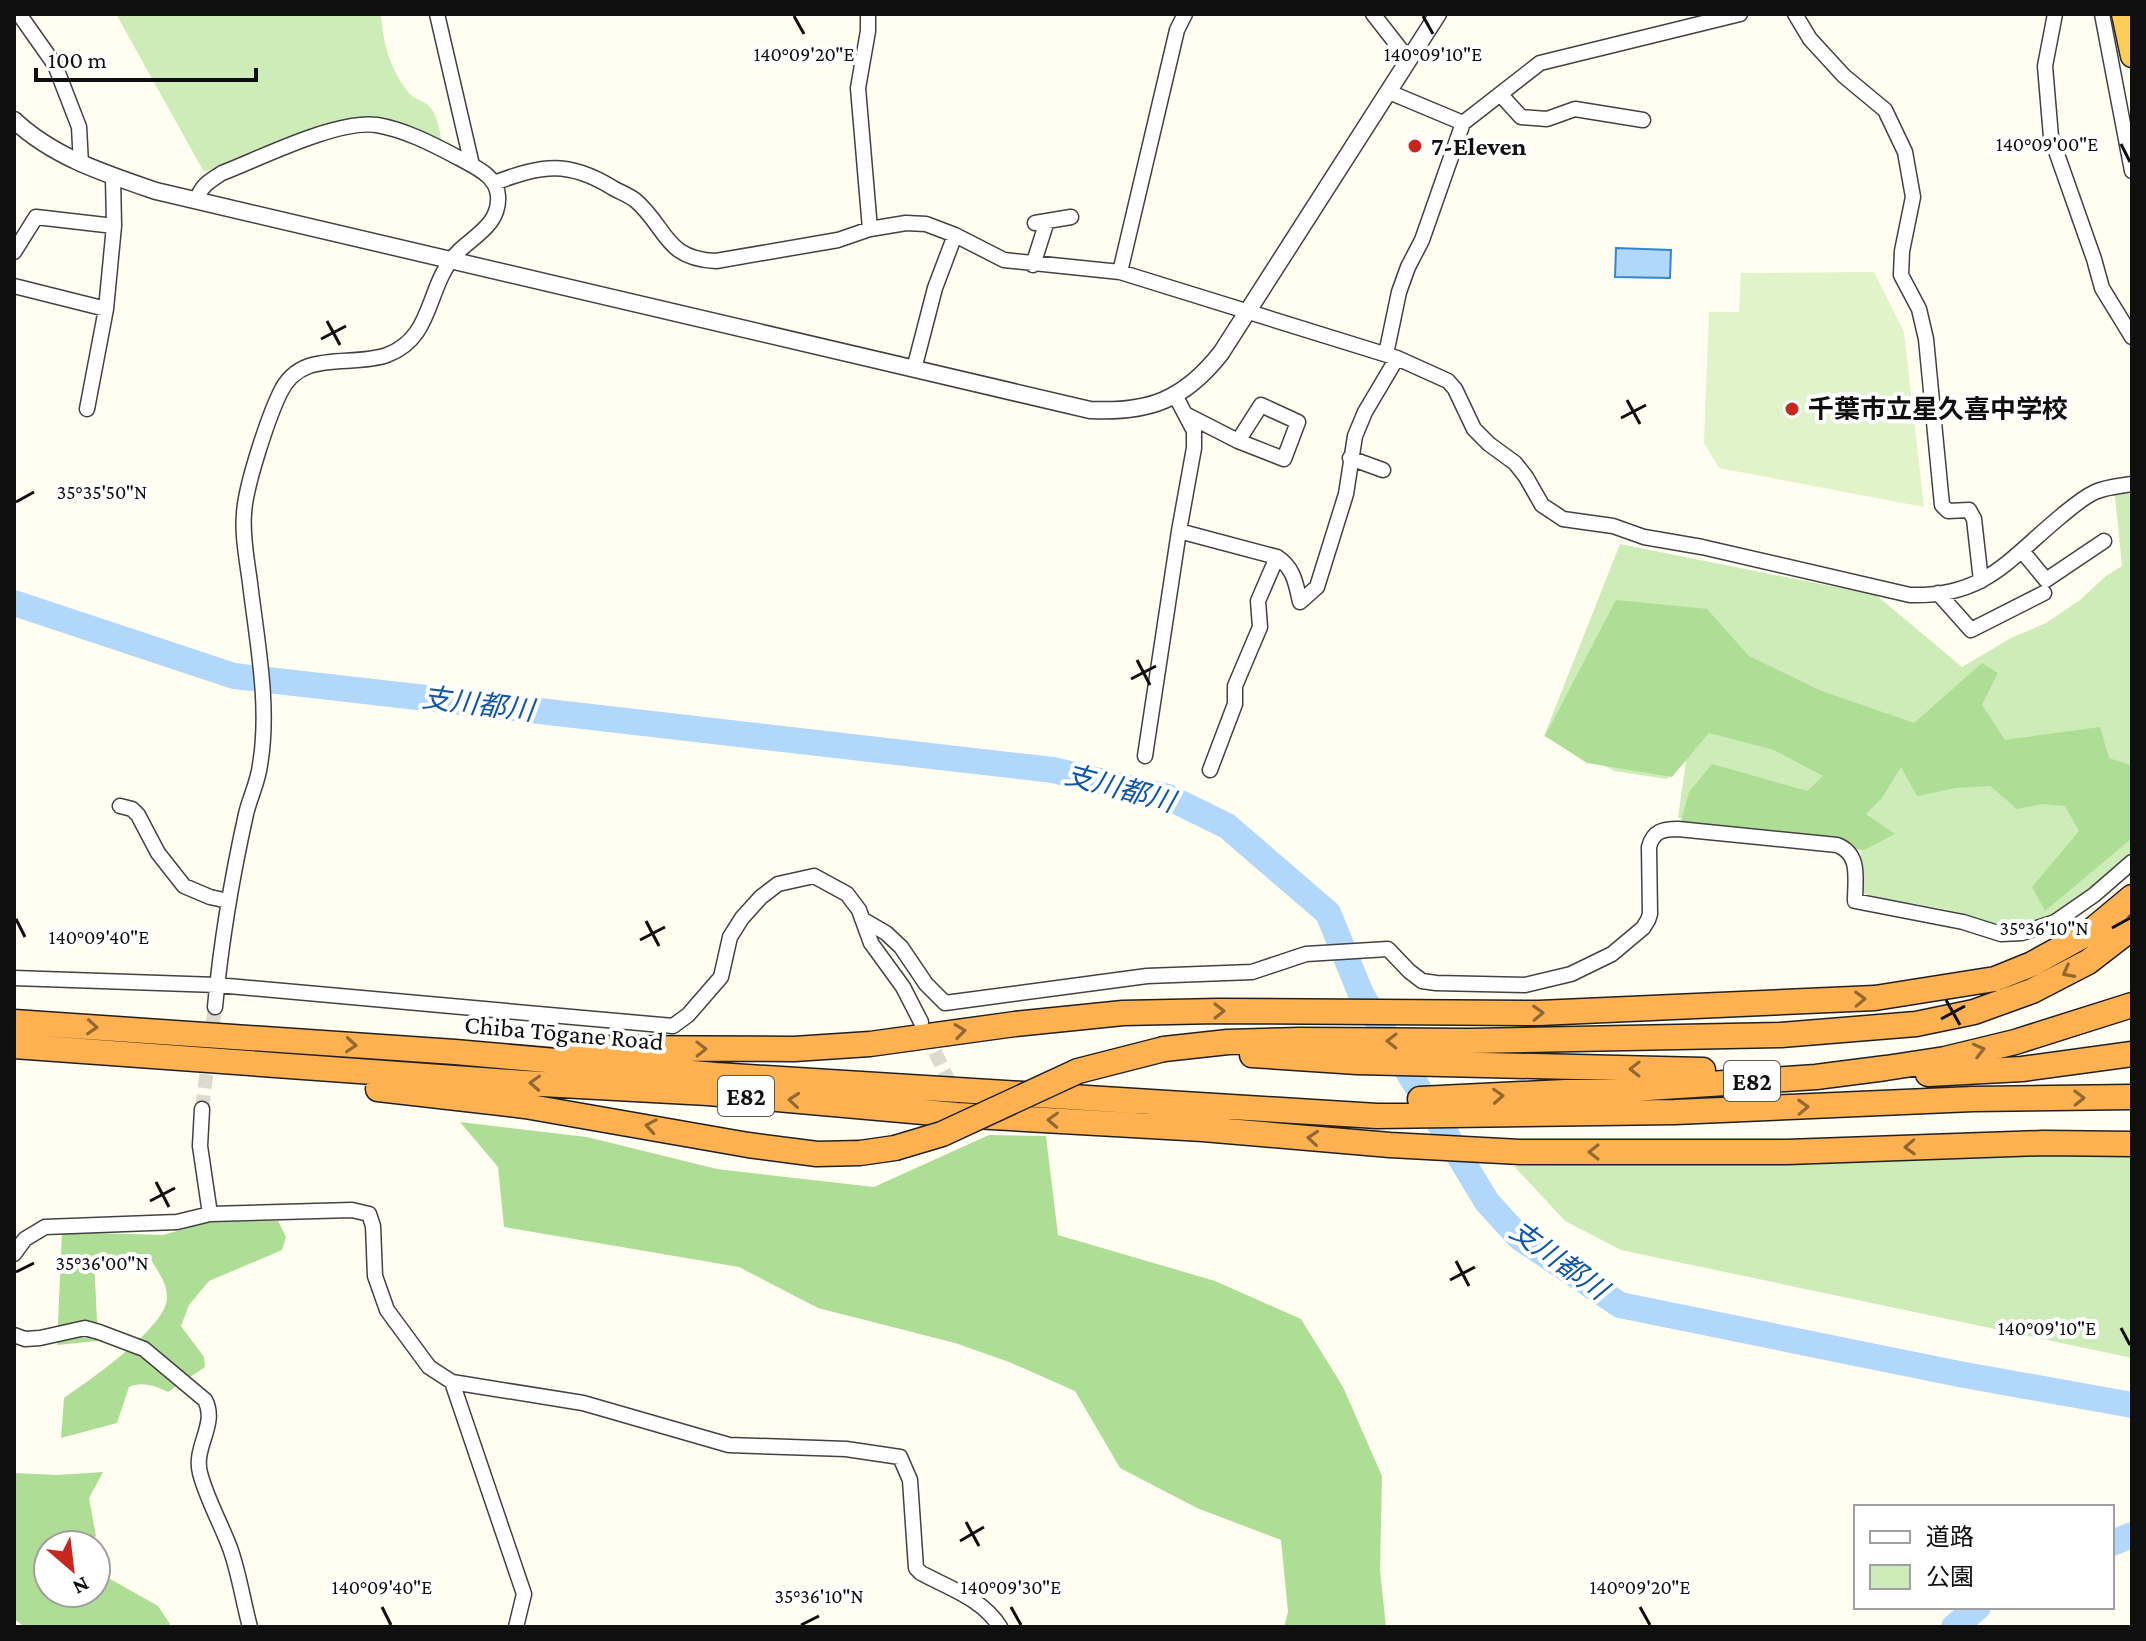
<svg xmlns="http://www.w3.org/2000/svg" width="2146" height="1641" font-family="'Crimson Pro','Noto Sans JP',serif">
  <rect width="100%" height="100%" fill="#fffef0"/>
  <path fill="#cdecb7" d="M116,14h265c2,30 9,54 27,78 5,7 15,8 21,14 9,9 10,24 13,36l-47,-21 -20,-5 -22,2 -26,7 -123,47z
    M2132,493v360c-35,32 -77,79 -130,73 -14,-1 -27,-9 -41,-13 -31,-8 -65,-11 -96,-19l-3,-5 -1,-37 -13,-12 -170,-22 8,-57 -19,18 -52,-8 -71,-35 76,-192 256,51 86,72 49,-29 35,-15 34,-23 26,-24 16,-10 -7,-71z
    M2112,1153l20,2v203l-511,-108 -56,-29 -51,-55z"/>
  <path fill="#aede95" d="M1616,600l91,9 42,47 70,34 95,33 68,-60 16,10 -16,32 23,35 95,-13 9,31 23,8v72l-87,73 -13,-24 47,-56 -14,-25 -22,-2 -26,5 -27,-23 -34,2 -39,8 -16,-29 -19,31 -16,16 29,20 -31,16 -184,-25 9,-33 23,-28 95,27 16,-15 -49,-26 -65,-17 -37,44 -85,-14 -42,-27z
    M460,1122l127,15 130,32 157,18 115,-52 57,1 12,99 157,46 86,38 42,68 39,89 -2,94 6,57h-102l4,-15 -7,-72 -84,-32 -77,-40 -45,-77 -66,-29 -54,-19 -137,-35 -79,-41 -235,-40 -6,-60z
    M278,1221l8,16 -4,13 -73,31 -20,24 -8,21 23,31 1,10 -37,25c-13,-6 -26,-11 -39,-5l-12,36 -56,15 3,-40c26,-18 100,-69 103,-99 1,-15 -10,-29 -17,-41l-56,1 4,82 -41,4 5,-113 101,3 45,-13z
    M103,1472l-14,26 7,38 -8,9h-40v48h48v-22l62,35 12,18 -1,3h-144l-11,-8v-146l43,2z"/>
  <path fill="#e0f3c9" d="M1874,272l30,60 20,175 -205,-39 -15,-25 5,-131h30l2,-39z"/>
  <path fill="#b1d7fa" stroke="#3484d5" stroke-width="2" d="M1616,248l55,2 -1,28 -55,-1z"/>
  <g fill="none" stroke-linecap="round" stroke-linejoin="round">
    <path stroke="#b1d7fa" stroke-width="26" d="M14,603l220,73 819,94 115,27 59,29 101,87 33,81 126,208 32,35 101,68 339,69 173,31
      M2112,1543l20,-8
      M1954,1627l24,-20"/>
    <path stroke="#dbdace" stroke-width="14" stroke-dasharray="14 7" stroke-linecap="butt" d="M926,1033l29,61
      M202,1109l13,-102"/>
    <g stroke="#424242" stroke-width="17">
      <path id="minor" d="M19,14l36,51 24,62 2,37
        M437,14l35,151
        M868,14v17l-10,57 12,141
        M1373,14l36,46
        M1795,14l15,25 34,37 41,34 20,42 8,45 -11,54 -1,24 18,34 7,30 16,166 6,6 21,-1 5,9 7,62
        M2055,14l-10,52 6,71 43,122 8,29 30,49
        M2102,14l30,157
        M1389,92l74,31
        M1501,95l20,22 26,2 28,-10 68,11
        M494,183c48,-18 74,-23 119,5 7,4 15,7 22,12 32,27 29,59 81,61l122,-21 32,-11 36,-6 20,1 29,11 49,25 116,12 277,86 51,23 7,8 19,40 15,15 26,19 11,14 16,28 21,14 50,7 31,11 58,10 208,48c75,2 98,-35 150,-78 11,-9 22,-19 35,-25 11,-5 25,-6 37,-8
        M197,200c4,-15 13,-19 25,-27 39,-15 116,-54 155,-48 29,5 57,20 82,33 16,9 38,18 39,38 2,27 -22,39 -38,54 -35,33 -24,87 -73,105 -37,13 -86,-7 -107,38 -12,25 -35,94 -36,121 -2,22 3,46 6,69 7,59 20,123 10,182 -2,17 -10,32 -14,49 -14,63 -25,128 -31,193
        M1035,223l36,-6
        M14,252l22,-35 78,9
        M1033,265l14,-44
        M1120,272l57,-242 8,-16
        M14,286l92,23
        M1386,354l13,-62 9,-25 14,-27 41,-117 77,-60 200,-49
        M914,369l21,-81 20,-53
        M87,409l19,-100 8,-83 -1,-49
        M1187,415l51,26 46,18 14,-37 -37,-17 -23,36
        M1350,458l33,12
        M1179,531l98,26c17,11 19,27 23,45l17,-15 29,-93 9,-58 10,-24 32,-54
        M2022,551l24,29 58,-39
        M1938,593l33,37 73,-37
        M1145,756l34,-225 15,-83v-17l-19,-36
        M1210,770l25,-66v-18l25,-59 -2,-26 19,-44
        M120,806l12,3 6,6 20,38 26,33 26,11 18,4
        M862,919l24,14 15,14 25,37 19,19 202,-27 105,-4 54,-18 82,-5 21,22 13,10 14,2 89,2 46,-11 41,-20 31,-26 5,-8 2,-6 -1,-67c4,-16 14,-18 29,-18l159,16c24,9 18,34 18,56l108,21 38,12 21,-1 33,-11 39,-27 38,-33
        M14,978l203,7 456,41 15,-11 33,-38 9,-40 12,-19 19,-21 17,-13 36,-8 33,18 12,16 12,33 32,44 18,35
        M202,1109l-2,37 10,68
        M14,1254l11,-15 20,-12 132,-5 33,-8 142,-4 17,4 4,12 2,50 12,34 42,57 23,15 131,21 146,42 117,4 54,8 10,23 6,88 5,5c28,15 62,26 79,54
        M14,1335l11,4 15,-1 45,-10 14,4 45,17 61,51c13,24 -12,47 -5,73 6,24 21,51 30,75 9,25 13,53 20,79
        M452,1382l72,212 -8,33"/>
    </g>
    <g stroke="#424242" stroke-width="19">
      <path id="tertiary" d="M14,120c39,37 92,54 142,71l934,219c59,3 94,-10 131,-57l217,-339"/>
    </g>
    <g stroke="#202020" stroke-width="25">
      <path id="trunk" d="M2123,14l9,42"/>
    </g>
    <g stroke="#202020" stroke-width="27">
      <path id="motorway" d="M14,1022l441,30 261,23 661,41 298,-4 298,-13 159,-2
        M14,1046l510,37 184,10 249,22 246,14 187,16 130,7h267l256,-9 89,1
        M578,1048l216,1 76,-5 145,-20 108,-11 95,-2 321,2 336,-15 120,-19 37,-15 58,-32 42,-35
        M1164,1049l64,-7 72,-2 170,1 311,-6 135,-11 58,-12 58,-21 56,-29 44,-34
        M1252,1055l105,7 346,8
        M1928,1074l94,-5 110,-15
        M378,1089l147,17 223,39 69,9 43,-1 35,-5
        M1420,1099l228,-11 168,-11 70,-9 59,-9 70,-17 117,-37"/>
    </g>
    <use href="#minor" stroke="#fff" stroke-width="14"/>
    <use href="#tertiary" stroke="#fff" stroke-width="16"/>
    <use href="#trunk" stroke="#fecd58" stroke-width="22"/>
    <use href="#motorway" stroke="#fdb150" stroke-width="24"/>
    <g stroke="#202020" stroke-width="27" stroke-linecap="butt">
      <path id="motorway-bridge" d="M895,1148l47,-14 136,-63 86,-22"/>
    </g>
    <use href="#motorway-bridge" stroke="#fdb150" stroke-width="24"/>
  </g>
  <defs><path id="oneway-chevron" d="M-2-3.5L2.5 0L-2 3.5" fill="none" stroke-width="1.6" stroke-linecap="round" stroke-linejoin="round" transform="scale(2)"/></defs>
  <g stroke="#926833">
    <use href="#oneway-chevron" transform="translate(2068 972) rotate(152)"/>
    <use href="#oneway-chevron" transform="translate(1860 999) rotate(-2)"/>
    <use href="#oneway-chevron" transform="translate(1219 1011)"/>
    <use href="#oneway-chevron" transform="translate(1538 1013) rotate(-2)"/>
    <use href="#oneway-chevron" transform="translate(92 1027) rotate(4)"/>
    <use href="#oneway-chevron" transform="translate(960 1031) rotate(-8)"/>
    <use href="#oneway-chevron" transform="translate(1392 1041) rotate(-179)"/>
    <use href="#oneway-chevron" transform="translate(351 1045) rotate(4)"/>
    <use href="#oneway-chevron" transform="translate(701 1049) rotate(-1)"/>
    <use href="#oneway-chevron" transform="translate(1979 1050) rotate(-14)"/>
    <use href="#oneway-chevron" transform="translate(1635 1069) rotate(-179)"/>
    <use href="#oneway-chevron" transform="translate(535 1083) rotate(-177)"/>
    <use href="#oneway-chevron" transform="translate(1498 1096) rotate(-3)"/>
    <use href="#oneway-chevron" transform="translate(2079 1098) rotate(-1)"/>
    <use href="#oneway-chevron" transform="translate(794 1100) rotate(-175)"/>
    <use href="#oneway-chevron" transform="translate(1803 1107) rotate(-2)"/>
    <use href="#oneway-chevron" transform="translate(1053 1120) rotate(-177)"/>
    <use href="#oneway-chevron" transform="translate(651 1126) rotate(-170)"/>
    <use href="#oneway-chevron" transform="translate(1313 1138) rotate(-175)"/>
    <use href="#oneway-chevron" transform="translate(1910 1147) rotate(178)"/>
    <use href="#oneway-chevron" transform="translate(1594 1152) rotate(180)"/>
  </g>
  <path fill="none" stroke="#0f0f0f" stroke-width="3" d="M794,16l10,18M1423,16l10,18M2121,144l9,18M327,321l13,24M321,339l25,-13M1627,400l13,24M1621,418l25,-13M16,502l18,-10M1137,660l13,25M1131,679l25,-13M16,919l9,18M646,921l13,25M2112,928l18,-10M640,940l25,-13M1946,1000l14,25M1941,1019l24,-13M156,1182l13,25M150,1201l25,-13M1456,1261l13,25M16,1272l18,-9M1450,1280l25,-13M2121,1328l9,17M966,1522l13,24M960,1541l24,-14M382,1607l9,18M1011,1607l10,18M1640,1607l10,18M801,1625l18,-9"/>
  <g fill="#c8271d" stroke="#fff" stroke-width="3">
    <circle cx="1415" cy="146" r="8"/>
    <circle cx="1792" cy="409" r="8"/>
  </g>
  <g text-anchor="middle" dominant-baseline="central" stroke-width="8" stroke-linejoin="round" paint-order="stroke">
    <g fill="#fff" stroke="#575757" stroke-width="2">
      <rect x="1724" y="1061" width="56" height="40" rx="6"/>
      <rect x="718" y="1076" width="56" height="40" rx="6"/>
    </g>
    <g font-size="24" font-weight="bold" fill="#0f0f0f">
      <text x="1752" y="1081">E82</text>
      <text x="746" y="1096">E82</text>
    </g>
    <g font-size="26" font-weight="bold" fill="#0f0f0f" stroke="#fff" text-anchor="start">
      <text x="1431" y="146">7-Eleven</text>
      <text x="1808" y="409">千葉市立星久喜中学校</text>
    </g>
    <g font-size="26" fill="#0f0f0f" stroke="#fff">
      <text transform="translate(564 1033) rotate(5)">Chiba Tōgane Road</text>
    </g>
    <g font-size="28" font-style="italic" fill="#0f56a9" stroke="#fff">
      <text transform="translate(478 704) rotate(7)">支川都川</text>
      <text transform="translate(1120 788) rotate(15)">支川都川</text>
      <text transform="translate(1559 1260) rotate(36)">支川都川</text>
    </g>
  </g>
  <g font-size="20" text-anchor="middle" fill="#0f0f0f" stroke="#fff" stroke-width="8" stroke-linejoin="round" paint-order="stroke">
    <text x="804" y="61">140°09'20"E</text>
    <text x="1433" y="61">140°09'10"E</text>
    <text x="2047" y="151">140°09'00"E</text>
    <text x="102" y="499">35°35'50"N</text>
    <text x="2044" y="935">35°36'10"N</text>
    <text x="99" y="944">140°09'40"E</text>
    <text x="102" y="1270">35°36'00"N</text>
    <text x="2047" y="1335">140°09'10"E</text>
    <text x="382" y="1594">140°09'40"E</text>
    <text x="1011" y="1594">140°09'30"E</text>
    <text x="1640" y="1594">140°09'20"E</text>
    <text x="819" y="1603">35°36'10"N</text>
  </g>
  <rect width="2146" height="1641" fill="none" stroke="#0f0f0f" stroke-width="32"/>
  <rect x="1854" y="1505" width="260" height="104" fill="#ffffff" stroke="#9f9f9f" stroke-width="2"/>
  <rect x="1870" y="1531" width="40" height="12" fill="#ffffff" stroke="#9f9f9f" stroke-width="2"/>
  <text x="1926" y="1545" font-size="24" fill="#0f0f0f">道路</text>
  <rect x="1870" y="1565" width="40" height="24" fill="#cdecb7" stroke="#9f9f9f" stroke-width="2"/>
  <text x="1926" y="1585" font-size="24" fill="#0f0f0f">公園</text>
  <g transform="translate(72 1569) rotate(152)"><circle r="38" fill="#ffffff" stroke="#9f9f9f" stroke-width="2"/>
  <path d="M0-6L14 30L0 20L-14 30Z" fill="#c8271d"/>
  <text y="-12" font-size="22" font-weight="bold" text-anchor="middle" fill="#0f0f0f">N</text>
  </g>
  <path d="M36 68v12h220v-12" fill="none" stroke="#0f0f0f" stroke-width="4"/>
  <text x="48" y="68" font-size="24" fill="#0f0f0f" stroke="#ffffff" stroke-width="6" paint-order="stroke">100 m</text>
</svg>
